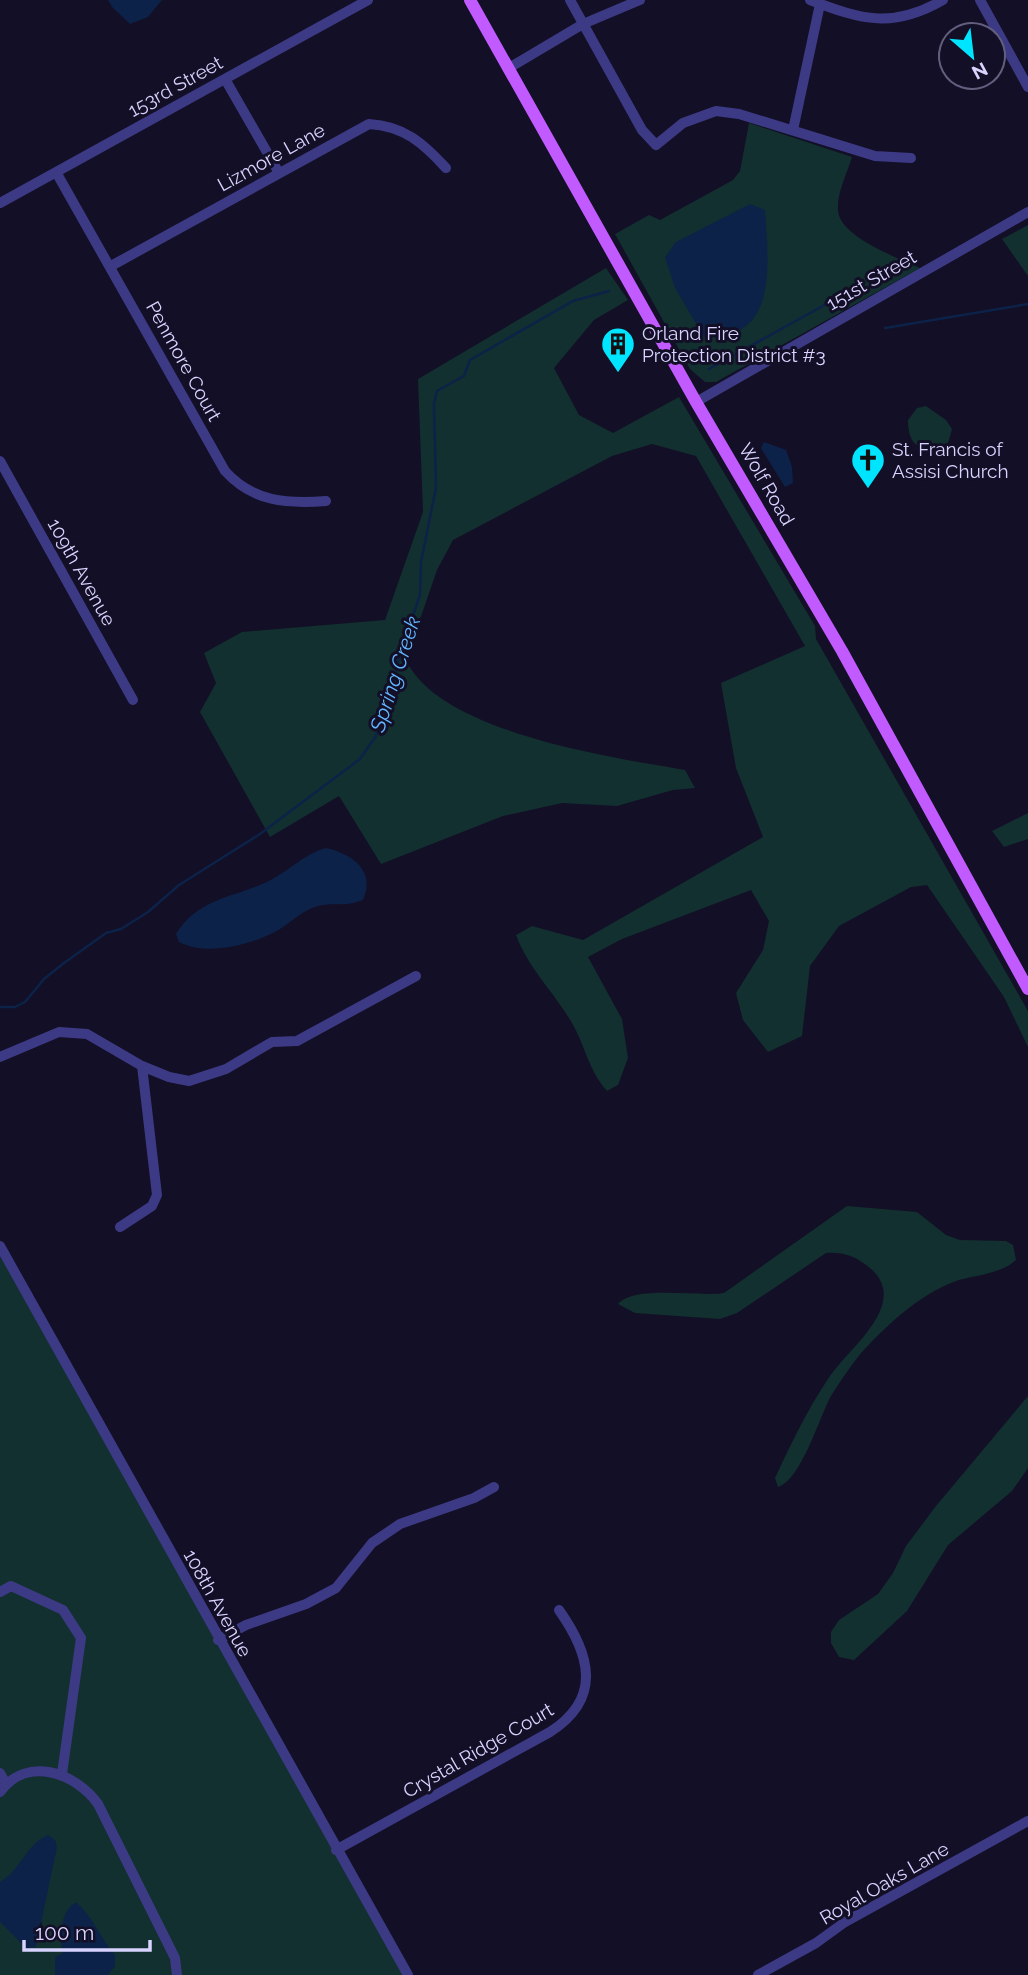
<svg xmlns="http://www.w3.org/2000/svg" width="1028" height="1975" font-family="Raleway,sans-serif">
  <rect width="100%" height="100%" fill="#130f26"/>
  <path fill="#12302f" d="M749,123l103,34c-5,17 -15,35 -14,53 1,27 61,48 82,58l-204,114h-11l-15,-13 -75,-135 34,-19 11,5 73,-40 7,-9z
    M1028,225v51l-26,-37z
    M606,268l22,32 -34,20 -40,48 25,47 34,18 66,-36 136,229 1,13 212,372v36l-24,-50 -77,-112 -16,2 -72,39 -29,40 -8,70 -34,16 -25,-32 -7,-27 27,-43 6,-29 -18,-31 -129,49 -34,18 34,62 6,39 -10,27 -11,6c-18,-20 -22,-45 -35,-68 -18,-31 -44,-55 -56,-88l16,-9 51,14 180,-103 -27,-69 -15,-85 84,-37 -109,-190 -44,-12 -40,12 -159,84 -16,30 -31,90c34,73 206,97 279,110l10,18 -22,2 -56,16 -55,-3 -59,13 -122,48 -42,-68 -69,41 -70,-125 16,-29 -12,-30 38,-21 143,-12 38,-108 -5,-133z
    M926,406l20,14 6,9 -7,25 -4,2c-22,-8 -33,-10 -33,-36l9,-12z
    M1028,813v26l-24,8 -12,-16z
    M847,1206l70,6 29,23 14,5 46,1 7,4 3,15c-15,14 -41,15 -60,21 -36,13 -69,44 -94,71 -11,13 -22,30 -31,44 -12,22 -30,84 -53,91l-3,-9c16,-34 32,-68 53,-99 18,-29 84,-75 42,-111 -15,-12 -26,-16 -44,-15l-89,60 -17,6 -85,-6 -17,-9c17,-19 79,-7 106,-11z
    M0,1256l408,719h-408z
    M1028,1396v72l-16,23 -64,54 -41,66 -53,49 -15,-3 -8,-14v-11l8,-12 39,-26 15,-21 13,-27 30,-40z"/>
  <path fill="#0c2248" d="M108,0h54l-14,17 -18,7 -17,-16z
    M750,204l15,6c3,51 15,131 -61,127l-29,-49 -10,-31 11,-15z
    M764,442l22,8 6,17 1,16 -8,4 -24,-39z
    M326,848c26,6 50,22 37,52 -20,8 -31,1 -48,7 -16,5 -27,19 -42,26 -27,13 -67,23 -94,9l-3,-8c24,-39 64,-36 98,-56 20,-11 29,-23 52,-30z
    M48,1835l7,5 2,7 -21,100 -10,1 -26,-26v-40c21,-12 26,-38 48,-47z
    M76,1902c18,16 24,36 39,53v11l-7,9h-53v-18l8,-4c-4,-13 -3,-43 13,-51z"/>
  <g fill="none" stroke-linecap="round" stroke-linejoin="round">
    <path stroke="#0c2248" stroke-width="2.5" d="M885,328l143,-24
      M709,369l130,-72
      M0,1007h15l10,-5 19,-23 20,-16 42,-30 15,-4 27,-17 31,-27 81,-51 100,-75 16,-23 13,-35 11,-47 20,-59 1,-33 15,-74 -2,-84 3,-13 27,-15 6,-16 103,-59 36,-10"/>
    <path stroke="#3d3a85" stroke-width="10" d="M570,0l72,130 14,15 27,-22 33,-12 23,3 136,42 36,2
      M810,0c52,20 83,29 133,0
      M980,0l48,87
      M509,68l74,-44 57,-24
      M225,79l54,94
      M793,130l27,-126
      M56,172l169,299c28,31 62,33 101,30
      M0,203l368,-203
      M111,266l258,-142c35,2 54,19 77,44
      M696,402l332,-190
      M0,461l133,239
      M0,1057l59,-25 28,2 55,32 27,11 20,4 37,-12 46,-27 25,-1 119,-65
      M120,1227l32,-21 5,-11 -15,-129
      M0,1246l408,729
      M0,1592l11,-6 52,24 18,28 -19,136
      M218,1640l28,-15 60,-21 30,-16 36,-45 28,-19 74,-26 20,-11
      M0,1773l6,11
      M0,1792c27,-37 76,-19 98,12l77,154 2,17
      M336,1850l214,-118c53,-34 40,-78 9,-122
      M758,1975l58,-32 29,-21 183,-101"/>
    <path stroke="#c25bff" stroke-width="12" d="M470,0l226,402 146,249 186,338"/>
  </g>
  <defs>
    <g id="building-pin" transform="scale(1.75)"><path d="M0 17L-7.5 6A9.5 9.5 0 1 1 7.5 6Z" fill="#00e5ff" stroke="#130f26"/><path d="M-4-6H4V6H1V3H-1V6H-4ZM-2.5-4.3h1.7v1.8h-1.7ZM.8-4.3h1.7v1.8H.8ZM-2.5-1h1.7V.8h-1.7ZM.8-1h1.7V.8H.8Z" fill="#111"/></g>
    <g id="church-pin" transform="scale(1.75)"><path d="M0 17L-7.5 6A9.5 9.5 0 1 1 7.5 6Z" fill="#00e5ff" stroke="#130f26"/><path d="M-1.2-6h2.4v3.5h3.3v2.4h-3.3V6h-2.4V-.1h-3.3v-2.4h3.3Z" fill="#111"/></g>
  </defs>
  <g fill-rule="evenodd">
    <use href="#building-pin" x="618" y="344"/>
    <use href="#church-pin" x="868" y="460"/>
  </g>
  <g text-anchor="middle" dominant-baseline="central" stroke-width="6" stroke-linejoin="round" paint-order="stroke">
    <g font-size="19" fill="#d9d4ff" stroke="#130f26">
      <text transform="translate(175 86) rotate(-29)">153rd Street</text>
      <text transform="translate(271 157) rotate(-29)">Lizmore Lane</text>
      <text transform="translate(871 280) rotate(-30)">151st Street</text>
      <text transform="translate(184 361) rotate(61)">Penmore Court</text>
      <text transform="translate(767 484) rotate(60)">Wolf Road</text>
      <text transform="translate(82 572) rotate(61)">109th Avenue</text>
      <text transform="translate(218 1603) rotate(61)">108th Avenue</text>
      <text transform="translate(478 1750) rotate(-30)">Crystal Ridge Court</text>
      <text transform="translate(884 1883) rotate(-30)">Royal Oaks Lane</text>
    </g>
    <g font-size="19" fill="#d9d4ff" stroke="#130f26" text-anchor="start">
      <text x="642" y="333">Orland Fire<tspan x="642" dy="22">Protection District #3</tspan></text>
      <text x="892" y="449">St. Francis of<tspan x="892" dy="22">Assisi Church</tspan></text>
    </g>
    <g font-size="21" font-style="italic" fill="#62b6ff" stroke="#130f26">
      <text transform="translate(395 674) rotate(-72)">Spring Creek</text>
    </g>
  </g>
  <g transform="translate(972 56) rotate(152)"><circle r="33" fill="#130f26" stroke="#625e7d" stroke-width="2"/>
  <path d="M0-5L12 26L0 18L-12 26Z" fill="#00e5ff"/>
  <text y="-10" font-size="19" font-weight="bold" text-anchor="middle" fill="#d9d4ff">N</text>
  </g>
  <path d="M24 1940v10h126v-10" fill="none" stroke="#d9d4ff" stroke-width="3.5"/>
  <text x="35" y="1940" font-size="21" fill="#d9d4ff" stroke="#130f26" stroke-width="5" paint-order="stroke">100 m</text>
</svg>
